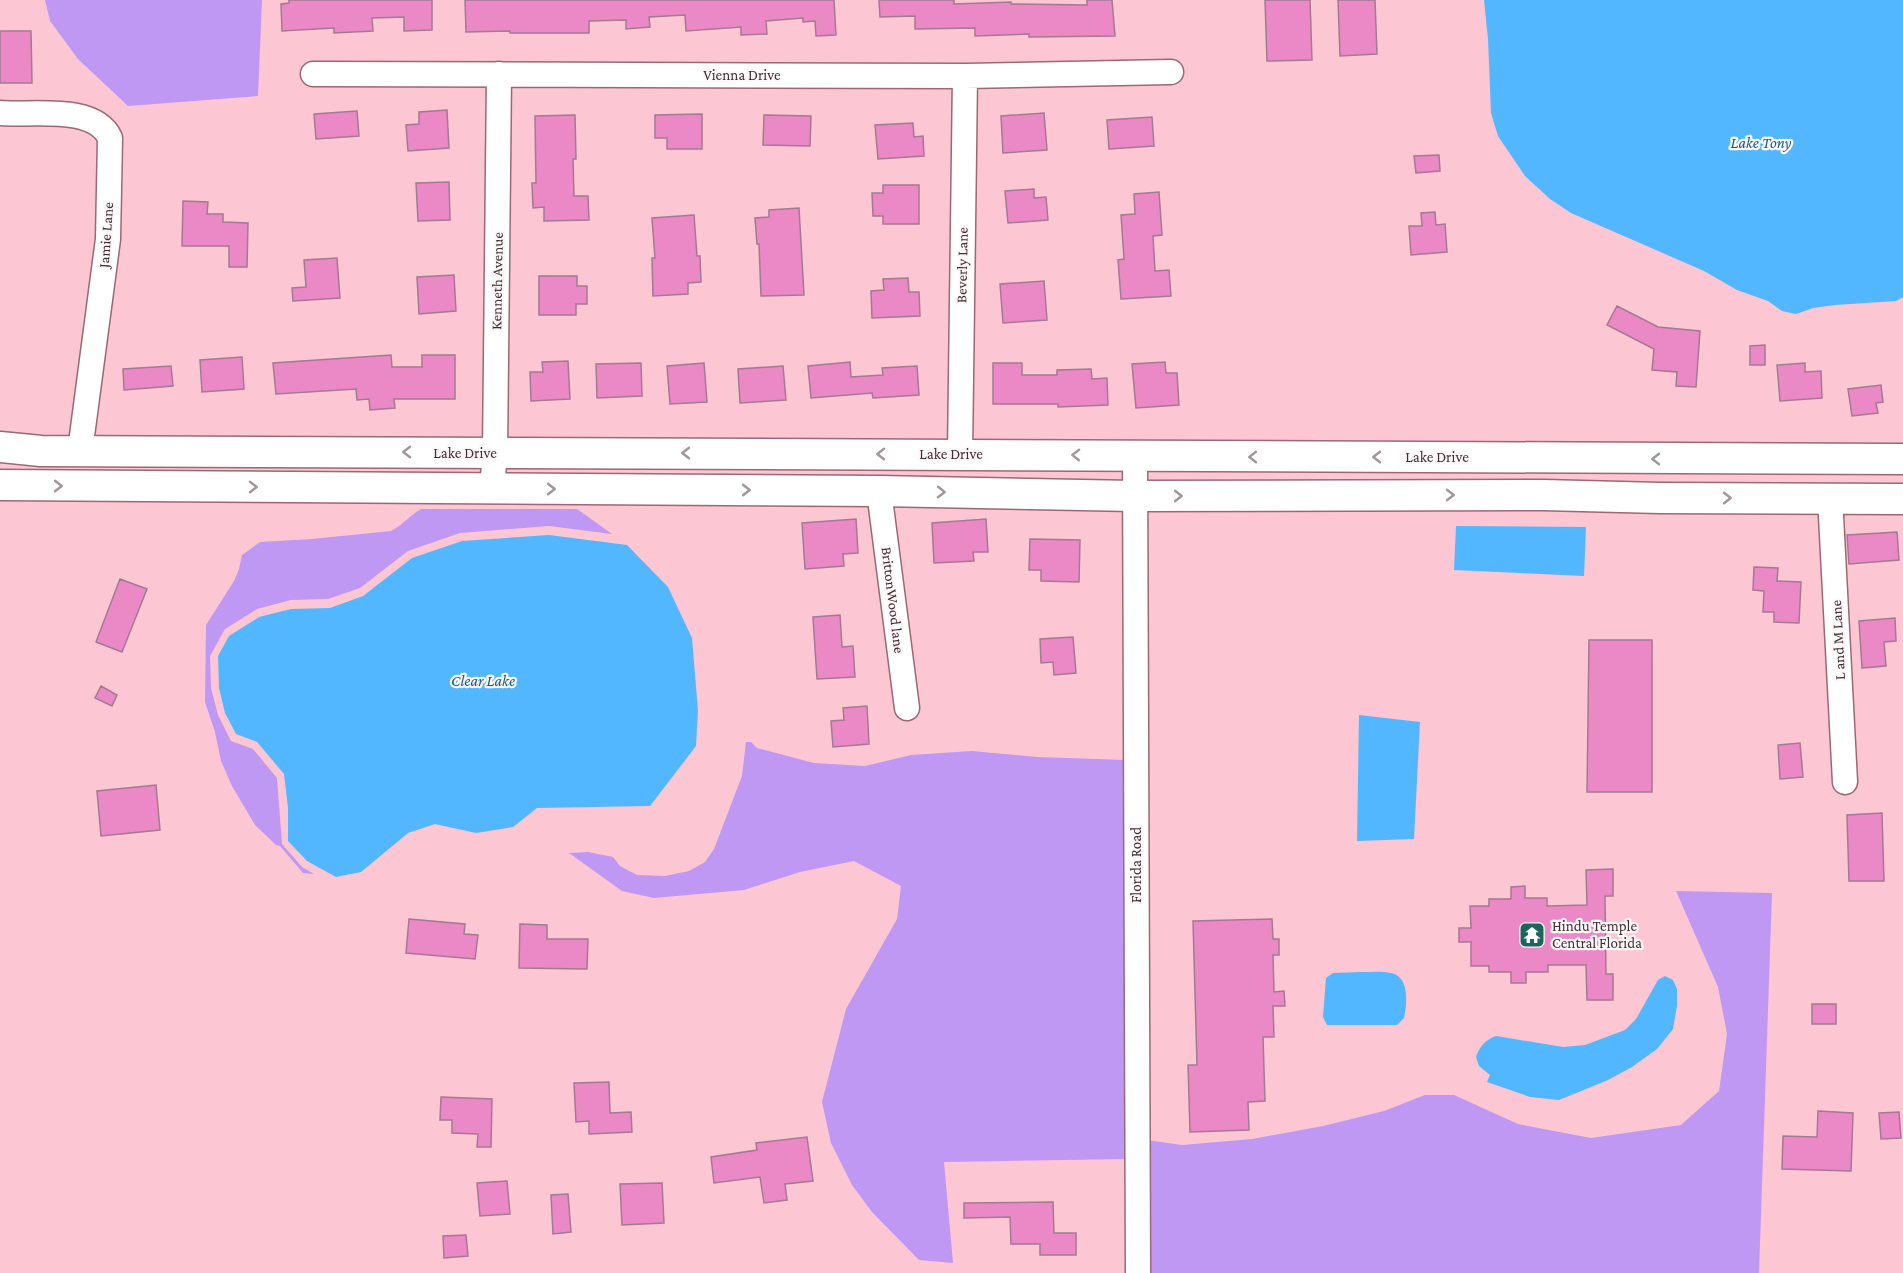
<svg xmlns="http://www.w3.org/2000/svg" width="1903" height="1273" font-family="'Crimson Pro',serif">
  <rect width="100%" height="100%" fill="#fdc6d3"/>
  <path fill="#bf98f4" d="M45,0h217l-4,96 -130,10 -50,-47 -28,-38z
    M421,509h156l35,25 -63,-8 -89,7 -52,18 -48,37 -32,11 -37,1 -34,9 -32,20 -15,27 1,32 7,27 13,26 22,8 24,29 5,66 20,23 12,7 -11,-1 -23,-27 -4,-1 -21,-20 -23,-39 -11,-25 -6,-29 -10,-30 1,-77 28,-44 5,-12 3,-14 18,-13 52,-3 79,-8c12,-6 19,-16 30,-22z
    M746,742h5l6,6 57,15 51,3 46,-11 61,-4 65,6 89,3 3,399 -185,3 9,101 -34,-3 -47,-48 -20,-27 -21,-42 -9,-41 24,-93 51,-90 4,-33 -47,-25 -54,11 -56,18 -90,8 -32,-7 -53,-38 19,-1 25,5 7,9 17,9 28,1 24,-5 16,-9 9,-13 28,-73z
    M1676,891l96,2 -13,380h-612l-1,-133 36,5 70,-6 71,-13 61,-15 41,-16h29l64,29 73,14 90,-13 38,-34 8,-57 -9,-47z"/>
  <path fill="#52b7fe" d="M1484,0h419v297l-7,4 -61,4 -22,3 -17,6 -14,-3 -14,-10 -31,-11 -33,-19 -133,-58 -21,-14 -25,-23 -27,-40 -7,-23 -3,-74z
    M1456,526l130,1 -2,49 -130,-6z
    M549,535l78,10 41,42 24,51 6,73 -2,35 -46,60 -113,2 -24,19 -37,6 -41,-9 -27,9 -47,39 -25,5 -29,-16 -19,-20v-33l-4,-34 -27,-32 -21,-8 -11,-21 -6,-25 -1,-32 11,-20 30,-19 32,-8 39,-1 33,-12 49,-38 50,-17z
    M1359,715l61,7 -6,117 -57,2z
    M1362,972c9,0 20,-1 29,1 19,4 16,31 13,45l-7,7h-70l-4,-8 3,-39 7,-5z
    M1665,976l8,4 4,9v17l-4,23 -16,20 -25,18 -24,13 -49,20 -29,-3 -43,-15 3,-7 -11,-9 -3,-9c4,-11 9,-17 20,-21l67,11 22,-2 40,-15 11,-11 22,-39z"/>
  <path fill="#eb89c6" stroke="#a47993" stroke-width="1.5" d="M289,0h143v30l-28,1v-14l-32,1 1,13 -39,2v-5l-52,3 -1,-27 8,-1z
    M465,0h369l2,35 -20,1 -1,-15 -12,1v-4l-37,3 1,13 -26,1v-8l-55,4 -1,-16 -36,2 1,10 -24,2v-9l-37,1v12h-79v-2l-44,1z
    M879,0h75v4l57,-2v2l76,1v-5h25l3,36 -86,1v-3l-54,2v-8l-60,1v-13l-35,1z
    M1265,0h45l2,60 -45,1z
    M1338,0h37l2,54 -37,2z
    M0,31h31l1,52h-32z
    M447,110l2,38 -41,3 -2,-26 13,-1v-12z
    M357,111l2,25 -43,3 -2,-25z
    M1044,113l3,37 -44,3 -2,-37z
    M702,114v35h-35v-11h-12v-23z
    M575,115l1,44h-3l1,37h14l1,24 -45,1v-14l-11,1 -1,-25h4l-1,-67z
    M764,115l47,1 -1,30 -47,-1z
    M1152,117l2,29 -45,3 -2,-29z
    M913,123l1,14 9,-1 1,20 -46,3 -3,-34z
    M1439,155l1,16 -24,2 -2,-17z
    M449,182l1,38 -32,1 -2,-38z
    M883,185h36v39h-36v-8h-10l-1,-23h11z
    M1034,189v9l12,-1 2,23 -40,3 -3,-32z
    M1159,192l3,43 -9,1 2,35 14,-1 2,26 -50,3 -3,-39 6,-1 -3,-44 14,-1 -1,-20z
    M183,201l25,1 -1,12h16v8l25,1 -1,44h-18v-21h-47z
    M799,208l5,87 -43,1 -2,-52h-2l-2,-26 14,-1v-7z
    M1435,212l1,13 9,-1 2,28 -36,3 -2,-29h13l-1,-13z
    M694,215l3,41h3l1,26 -13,1v11l-35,2 -1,-38h3l-3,-40z
    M337,258l3,40 -47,3 -1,-13 14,-1 -2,-27z
    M454,275l2,36 -37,3 -2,-37z
    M539,276h38v10h10v18h-11v11h-37z
    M908,278l1,14h10l1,24 -48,2 -1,-27 13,-1 -1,-11z
    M1044,281l3,39 -44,3 -3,-39z
    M1617,306l41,21 42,4 -4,56 -20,-1 1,-14 -25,-2 2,-21 -47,-24z
    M1765,345v20h-15v-19z
    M391,355l1,12h30v-12h33v44h-61l1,9 -25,2 -1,-11 -12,1 -1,-11 -80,5 -3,-31z
    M242,357l2,32 -42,3 -2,-32z
    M568,361l2,38 -39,2 -1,-29h13l-1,-10z
    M850,362l1,15 32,-2 -1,-7 35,-2 2,29 -46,3 -1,-5 -61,5 -3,-32z
    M1165,362l1,11h11l2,32 -43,3 -4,-44z
    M641,363l1,33 -45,2 -1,-34z
    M704,363l3,39 -37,2 -3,-38z
    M993,363h29v12h35v-5l34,-1 1,10 15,-1 1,27 -50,2v-3h-65z
    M1805,363v9l16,-1 1,27 -42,3 -3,-36z
    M171,366l2,20 -49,4 -1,-21z
    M783,366l3,34 -46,3 -2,-34z
    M1881,385l2,17 -7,1 2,10 -26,3 -4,-27z
    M856,519l2,34 -15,1 1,12 -39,3 -3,-46z
    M986,519l2,33h-15l1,9 -40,2 -2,-40z
    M1897,532l2,28 -50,4 -2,-29z
    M1030,539l50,1 -1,42 -38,-1v-11h-12z
    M1754,567l24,1 -1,13 24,1 -2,41 -25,-1v-10h-11l1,-21 -11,-1z
    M120,579l27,10 -25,63 -26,-10z
    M840,615l2,32 11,-1 2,31 -38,2 -4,-62z
    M1895,618l1,23 -12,1 2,24 -24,2 -3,-47z
    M1073,637l3,36 -22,2 -1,-13 -12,1 -1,-24z
    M1589,640h63v152h-65z
    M101,686l16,9 -5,11 -17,-8z
    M867,706l2,38 -36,3 -2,-26 13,-1 -1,-12z
    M1800,743l3,34 -23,2 -2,-34z
    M156,785l4,45 -59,6 -4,-45z
    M1882,813l2,68h-35l-2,-66z
    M1613,869v27h-8l1,78h7v26h-26l-1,-35h-38v7h-22v11h-15v-11h-22v-6h-18v-24h-12v-14h12l-1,-22h19v-7h22v-12l14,-1v12h22v8l40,-1 -1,-35z
    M409,919l56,5 -1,10 14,1 -3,24 -69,-6z
    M1272,919l1,20h6v16h-6l1,37 10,-1 1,15h-12l1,31h-11l2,64 -17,1 1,28 -59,2 -2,-67h9l-4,-144z
    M520,924l27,1v14h41l-1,30 -68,-1z
    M1812,1004h24v20h-24z
    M609,1082l1,31 21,-1 1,20 -43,2v-13l-13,1 -2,-39z
    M441,1097l51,2 -1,48h-14l1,-13 -26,-1v-13h-12z
    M1818,1111l35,2 -2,58 -69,-2 1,-33 34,1z
    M1899,1112l2,26 -20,1 -2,-26z
    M807,1137l6,44 -28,3 2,16 -23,3 -4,-26 -46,6 -3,-26 46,-7 -1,-7z
    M507,1181l3,33 -30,2 -3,-33z
    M662,1183l2,40 -42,2 -2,-41z
    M568,1194l3,38 -18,2 -2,-39z
    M1053,1202l1,31h22v22h-36v-11h-29l-1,-27 -46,1v-15z
    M466,1235l2,21 -24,2 -1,-22z"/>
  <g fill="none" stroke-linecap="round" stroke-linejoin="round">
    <g stroke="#9a6975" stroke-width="27">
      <path id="minor" d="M313,74l652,2 206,-4
        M0,113c31,3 94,-9 110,25l-2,101 -28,212
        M960,454l5,-378
        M1135,456l3,817
        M492,488l3,-35 4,-379
        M879,491l28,217
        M1830,497l15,285"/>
    </g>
    <g stroke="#9a6975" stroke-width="33">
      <path id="major" d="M0,447l41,4 1862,8
        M0,485l879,6 255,5 409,-1 117,3 243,1"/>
    </g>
    <use href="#minor" stroke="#fff" stroke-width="24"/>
    <use href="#major" stroke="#fff" stroke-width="30"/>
  </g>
  <defs><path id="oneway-chevron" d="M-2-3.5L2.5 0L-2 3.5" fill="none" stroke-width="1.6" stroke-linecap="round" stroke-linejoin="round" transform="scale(1.5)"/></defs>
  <g stroke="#a19698">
    <use href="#oneway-chevron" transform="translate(407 452) rotate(-180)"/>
    <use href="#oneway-chevron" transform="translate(686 453) rotate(-180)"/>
    <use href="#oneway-chevron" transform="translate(881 454) rotate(-180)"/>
    <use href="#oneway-chevron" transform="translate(1076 455) rotate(-179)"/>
    <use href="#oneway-chevron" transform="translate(1253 457) rotate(-180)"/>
    <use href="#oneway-chevron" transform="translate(1377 457) rotate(-180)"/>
    <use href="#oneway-chevron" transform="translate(1656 459) rotate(-180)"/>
    <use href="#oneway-chevron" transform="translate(58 486)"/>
    <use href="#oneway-chevron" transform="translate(253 487)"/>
    <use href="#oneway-chevron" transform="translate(551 489)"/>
    <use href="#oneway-chevron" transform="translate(746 490)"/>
    <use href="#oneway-chevron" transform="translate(941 492) rotate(1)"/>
    <use href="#oneway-chevron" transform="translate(1450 495)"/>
    <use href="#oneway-chevron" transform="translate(1178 496)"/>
    <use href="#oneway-chevron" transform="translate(1727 498)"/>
  </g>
  <defs>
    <g id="temple-square" transform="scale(1.35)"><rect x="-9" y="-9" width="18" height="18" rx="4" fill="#1c655c" stroke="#fcf7f8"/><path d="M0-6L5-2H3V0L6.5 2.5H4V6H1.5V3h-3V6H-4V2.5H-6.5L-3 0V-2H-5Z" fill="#fff"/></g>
  </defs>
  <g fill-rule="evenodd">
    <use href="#temple-square" x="1532" y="935"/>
  </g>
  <g text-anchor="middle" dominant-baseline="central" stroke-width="4.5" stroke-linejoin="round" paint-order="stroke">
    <g font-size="15" fill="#432d32" stroke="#fcf7f8">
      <text x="742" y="75">Vienna Drive</text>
      <text transform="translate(106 235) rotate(-86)">Jamie Lane</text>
      <text transform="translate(962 265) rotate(-89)">Beverly Lane</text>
      <text transform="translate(497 281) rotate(-89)">Kenneth Avenue</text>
      <text x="465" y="453">Lake Drive</text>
      <text x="951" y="454">Lake Drive</text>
      <text x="1437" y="457">Lake Drive</text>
      <text transform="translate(893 600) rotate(83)">BrittonWood lane</text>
      <text transform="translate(1838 640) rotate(-93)">L and M Lane</text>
      <text transform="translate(1136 865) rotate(-90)">Florida Road</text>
    </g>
    <g font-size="15" fill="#432d32" stroke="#fcf7f8" text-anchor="start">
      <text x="1552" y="926">Hindu Temple<tspan x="1552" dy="17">Central Florida</tspan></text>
    </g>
    <g font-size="16" font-style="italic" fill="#125c8a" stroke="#fcf7f8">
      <text x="1761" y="142">Lake Tony</text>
      <text x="483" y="680">Clear Lake</text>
    </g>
  </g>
</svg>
